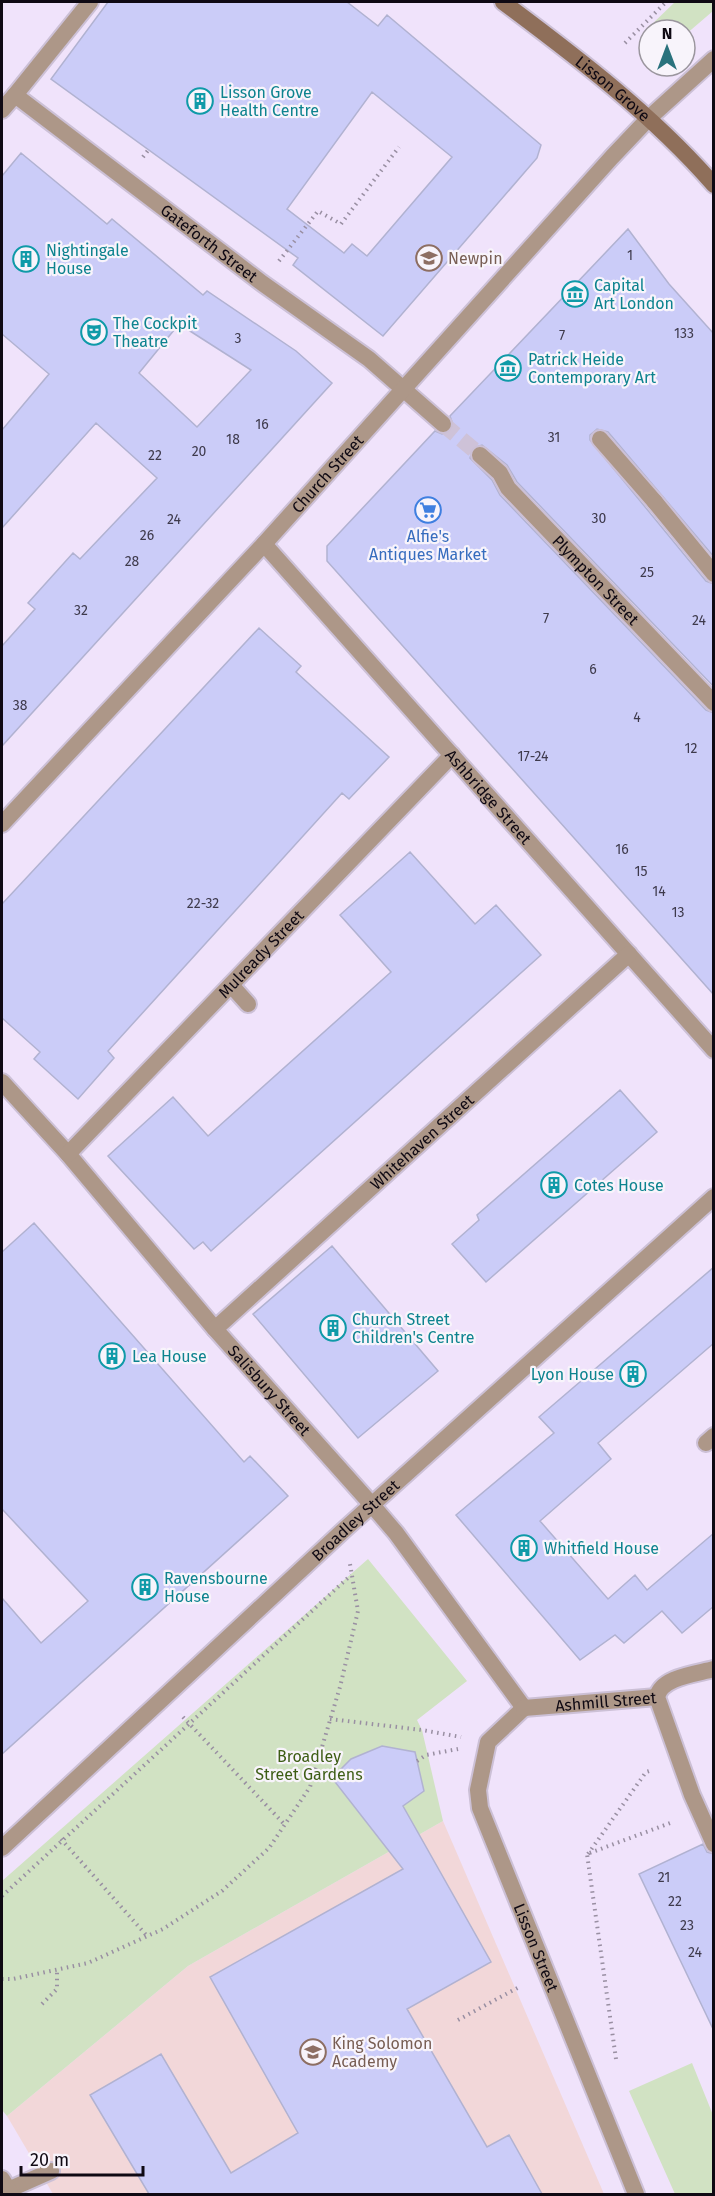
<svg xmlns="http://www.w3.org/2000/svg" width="715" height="2196" font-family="'Fira Sans',sans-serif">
  <rect width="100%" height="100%" fill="#f0e3fb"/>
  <path fill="#f2d7d9" d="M443,1821l161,373h-551l-46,-78 181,-150z"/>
  <path fill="#d1e2c3" d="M675,2h38v9l-28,24v-5h-32l-4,-3z
    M368,1559l99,122 -50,39 5,10 21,91 -255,145 -181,150 -5,-6v-229z
    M692,2063l21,52v79h-38l-46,-103z"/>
  <path fill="#cbccf8" stroke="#b1b2d1" stroke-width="1.5" fill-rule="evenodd" d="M108,2h239l31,24 9,-11 154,130 -4,13 -154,178 -90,-71 5,-7 -247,-179zM372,92l80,65 -85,99 -15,-12 -8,9 -57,-44z
    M21,153l86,71 5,-5 91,76 4,-4 89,60 36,32 -330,363v-100l33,-37 -7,-6 45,-50 7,6 77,-81 -61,-55 -94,105v-98l47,-56 -47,-40v-158zM179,324l72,46 -54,57 -58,-54z
    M628,229l41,55 45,50v223l-106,-125 -11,-3 -7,6v5l116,141 8,3v103l-197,-205 -10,-17 -25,-20 -9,3 -3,10 22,22 8,15 206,215 8,3v282l-387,-434v-15l108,-115 7,3 8,-3 3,-6 -3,-9z
    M259,628l42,38 -5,6 93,85 -40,42 -7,-6 -234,258 6,7 -36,41 -44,-40 6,-7 -38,-34v-114z
    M410,852l65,72 21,-19 45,50 -330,296 -8,-9 -9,7 -86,-93 65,-59 35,39 183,-164 -51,-57z
    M620,1090l37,42 -171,150 -34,-38 27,-24 -2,-5z
    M34,1223l210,239 6,-6 38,40 -286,258v-156l39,45 47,-42 -86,-92v-257z
    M332,1246l106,125 -80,67 -105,-124z
    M714,1267v76l-116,100 13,16 -71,62 68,78 27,-24 12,15 67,-57v73l-32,27 -20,-22 -38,32 -9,-8 -35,25 -124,-145 98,-82 -15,-16z
    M382,1746l33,6 9,39 -21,15 88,156 -84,47 80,138 22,-12 33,59h-393l-59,-99 71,-41 70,119 67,-40 -88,-156 193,-108 -71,-91 19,-19z
    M703,1844l4,8 7,2v177l-75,-157z"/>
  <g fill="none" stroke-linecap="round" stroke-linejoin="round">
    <path stroke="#cec2d8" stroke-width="16" stroke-dasharray="16 8" stroke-linecap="butt" d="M443,424l37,31"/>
    <g stroke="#ccc0d6" stroke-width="20">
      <path id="service" d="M15,95l75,-93
        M600,439l55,63
        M231,985l17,19
        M706,1443l8,-7
        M8,2190l43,-19"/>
    </g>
    <g stroke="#ccc0d6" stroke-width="20">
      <g id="pedestrian">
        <path d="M372,1505l24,28 128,175"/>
        <path id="s1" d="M524,1708l-36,34 -10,48 2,18 156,386"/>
        <path id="s2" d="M524,1708l133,-11"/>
      </g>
    </g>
    <g stroke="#ccc0d6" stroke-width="20">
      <g id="minor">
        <path id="s3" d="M2,110l13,-15 247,188 107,76 74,65"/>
        <path id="s4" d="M480,455l20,18 8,15 206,215"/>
        <path d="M655,502l59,72"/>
        <path id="s5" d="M264,544l450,506"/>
        <path id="s6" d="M2,824l262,-280 348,-387 37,-39 65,-59"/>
        <path id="s7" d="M2,1082l66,72 147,175 157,176"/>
        <path id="s8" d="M68,1154l384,-399"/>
        <path id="s9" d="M215,1329l414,-375"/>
        <path d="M714,1669c-18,5 -53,8 -57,28l35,98 22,49"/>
        <path id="s10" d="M2,1848l344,-320 368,-331"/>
        <path d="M2,2179l9,15"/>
      </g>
    </g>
    <g stroke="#ccc0d6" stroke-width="20">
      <g id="secondary">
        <path id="s11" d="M503,2c75,56 149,112 211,183"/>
      </g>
    </g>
    <path stroke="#998fa2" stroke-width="4" stroke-dasharray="1.5 4.5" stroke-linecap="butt" d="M625,43l41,-41
      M143,157l6,-8
      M279,261l39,-50 23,13 58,-77
      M183,1717l102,108
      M330,1719l92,11 39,7
      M417,1761l9,-6 32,-6
      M61,1839l86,97
      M588,1854l58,-82 6,-2
      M2,1896l349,-321
      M2,1979h11l75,-16 75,-34 59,-38 47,-43 41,-61 30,-100 18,-76 -8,-47
      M42,2004l15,-15v-19
      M458,2020l63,-34
      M616,2059l-29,-205 86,-32"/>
    <use href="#service" stroke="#ad9788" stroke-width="16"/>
    <use href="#pedestrian" stroke="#ad9788" stroke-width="16"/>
    <use href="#minor" stroke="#ad9788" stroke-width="16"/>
    <use href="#secondary" stroke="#8f6f5a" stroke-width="16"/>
  </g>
  <defs>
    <g id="building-ring" transform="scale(1.35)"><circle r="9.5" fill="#f8f4fb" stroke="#0f9aa8" stroke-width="1.5"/><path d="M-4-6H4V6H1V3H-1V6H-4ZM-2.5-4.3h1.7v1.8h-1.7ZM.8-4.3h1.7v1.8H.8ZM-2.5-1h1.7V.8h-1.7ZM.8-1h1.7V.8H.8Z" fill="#0f9aa8"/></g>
    <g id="school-ring" transform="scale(1.35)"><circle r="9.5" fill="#f8f4fb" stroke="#8d6e63" stroke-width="1.5"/><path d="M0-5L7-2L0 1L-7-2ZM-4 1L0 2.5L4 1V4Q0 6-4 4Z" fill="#8d6e63"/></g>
    <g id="museum-ring" transform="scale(1.35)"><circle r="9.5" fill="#f8f4fb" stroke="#0f9aa8" stroke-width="1.5"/><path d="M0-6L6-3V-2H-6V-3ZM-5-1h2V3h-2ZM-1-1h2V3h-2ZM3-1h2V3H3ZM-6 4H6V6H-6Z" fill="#0f9aa8"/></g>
    <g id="theatre-ring" transform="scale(1.35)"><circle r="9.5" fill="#f8f4fb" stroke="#0f9aa8" stroke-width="1.5"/><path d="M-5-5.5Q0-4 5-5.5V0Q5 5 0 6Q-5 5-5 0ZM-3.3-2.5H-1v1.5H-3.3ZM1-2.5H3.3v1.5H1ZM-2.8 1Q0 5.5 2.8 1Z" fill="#0f9aa8"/></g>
    <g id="supermarket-ring" transform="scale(1.35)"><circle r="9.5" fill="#f8f4fb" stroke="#3f7fe0" stroke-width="1.5"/><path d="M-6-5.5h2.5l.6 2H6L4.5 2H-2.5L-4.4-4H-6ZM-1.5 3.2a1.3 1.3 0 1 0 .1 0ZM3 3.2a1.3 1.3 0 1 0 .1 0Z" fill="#3f7fe0"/></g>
  </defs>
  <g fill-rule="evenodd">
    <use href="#building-ring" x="200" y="101"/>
    <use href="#school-ring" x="429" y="258"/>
    <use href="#building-ring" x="26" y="259"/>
    <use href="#museum-ring" x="575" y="294"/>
    <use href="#theatre-ring" x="94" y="332"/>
    <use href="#museum-ring" x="508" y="368"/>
    <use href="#supermarket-ring" x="428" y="510"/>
    <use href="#building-ring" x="554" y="1185"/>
    <use href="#building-ring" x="333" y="1328"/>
    <use href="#building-ring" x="112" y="1356"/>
    <use href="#building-ring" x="633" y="1374"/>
    <use href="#building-ring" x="524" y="1548"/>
    <use href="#building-ring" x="145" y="1587"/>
    <use href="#school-ring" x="313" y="2052"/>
  </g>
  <g text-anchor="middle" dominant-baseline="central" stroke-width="4.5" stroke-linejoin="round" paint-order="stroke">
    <g font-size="14" fill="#3e3a4c">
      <text x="630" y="255">1</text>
      <text x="684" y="333">133</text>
      <text x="562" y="335">7</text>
      <text x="238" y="338">3</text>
      <text x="262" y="424">16</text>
      <text x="554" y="437">31</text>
      <text x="233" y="439">18</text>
      <text x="199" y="451">20</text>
      <text x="155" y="455">22</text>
      <text x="599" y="518">30</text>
      <text x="174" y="519">24</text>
      <text x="147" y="535">26</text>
      <text x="132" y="561">28</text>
      <text x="647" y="572">25</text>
      <text x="81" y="610">32</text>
      <text x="546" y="618">7</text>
      <text x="699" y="620">24</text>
      <text x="593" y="669">6</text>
      <text x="20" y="705">38</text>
      <text x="637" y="717">4</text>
      <text x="691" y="748">12</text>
      <text x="533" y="756">17-24</text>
      <text x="622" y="849">16</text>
      <text x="641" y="871">15</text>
      <text x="659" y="891">14</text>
      <text x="203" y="903">22-32</text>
      <text x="678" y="912">13</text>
      <text x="664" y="1877">21</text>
      <text x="675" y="1901">22</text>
      <text x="687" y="1925">23</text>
      <text x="695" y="1952">24</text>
    </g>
    <g font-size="16" fill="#0f0913" stroke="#f8f4fb">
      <text stroke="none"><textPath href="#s11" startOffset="140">Lisson Grove</textPath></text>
      <text stroke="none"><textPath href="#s3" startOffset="264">Gateforth Street</textPath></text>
      <text stroke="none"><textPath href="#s6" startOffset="478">Church Street</textPath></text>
      <text stroke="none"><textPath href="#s4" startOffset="171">Plympton Street</textPath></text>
      <text stroke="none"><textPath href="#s5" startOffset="338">Ashbridge Street</textPath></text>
      <text stroke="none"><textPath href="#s8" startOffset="278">Mulready Street</textPath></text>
      <text stroke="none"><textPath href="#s9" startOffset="279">Whitehaven Street</textPath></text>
      <text stroke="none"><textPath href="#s7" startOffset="408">Salisbury Street</textPath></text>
      <text stroke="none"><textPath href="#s10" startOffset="482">Broadley Street</textPath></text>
      <text stroke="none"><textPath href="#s2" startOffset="82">Ashmill Street</textPath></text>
      <text stroke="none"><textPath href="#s1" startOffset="267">Lisson Street</textPath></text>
    </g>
    <g font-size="16" fill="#0d838f" stroke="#f8f4fb" text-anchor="start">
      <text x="220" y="92">Lisson Grove<tspan x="220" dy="18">Health Centre</tspan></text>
      <text x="46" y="250">Nightingale<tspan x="46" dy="18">House</tspan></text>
      <text x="594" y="285">Capital<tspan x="594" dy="18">Art London</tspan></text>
      <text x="113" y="323">The Cockpit<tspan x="113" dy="18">Theatre</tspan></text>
      <text x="528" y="359">Patrick Heide<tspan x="528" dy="18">Contemporary Art</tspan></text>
      <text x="574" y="1185">Cotes House</text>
      <text x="352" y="1319">Church Street<tspan x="352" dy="18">Children's Centre</tspan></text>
      <text x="132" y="1356">Lea House</text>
      <text x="614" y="1374" text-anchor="end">Lyon House</text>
      <text x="544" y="1548">Whitfield House</text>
      <text x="164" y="1578">Ravensbourne<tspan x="164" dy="18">House</tspan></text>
    </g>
    <g font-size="16" fill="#785e54" stroke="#f8f4fb" text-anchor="start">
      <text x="448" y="258">Newpin</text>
      <text x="332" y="2043">King Solomon<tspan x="332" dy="18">Academy</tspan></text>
    </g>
    <g font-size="16" fill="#366cbe" stroke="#f8f4fb">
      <text x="428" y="536">Alfie's<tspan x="428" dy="18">Antiques Market</tspan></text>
    </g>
    <g font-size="16" fill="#3d5d15" stroke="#f8f4fb">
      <text x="309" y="1756">Broadley<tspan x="309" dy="18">Street Gardens</tspan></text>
    </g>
  </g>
  <rect width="715" height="2196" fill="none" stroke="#0f0913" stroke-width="6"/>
  <g transform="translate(667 48)"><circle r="28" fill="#f8f4fb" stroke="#9b969e" stroke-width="1.5"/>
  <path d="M0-4.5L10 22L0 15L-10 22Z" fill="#2a727d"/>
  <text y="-9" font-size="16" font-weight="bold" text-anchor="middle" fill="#0f0913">N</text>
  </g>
  <path d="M21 2166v9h122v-9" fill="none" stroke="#0f0913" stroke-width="3"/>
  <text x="30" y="2166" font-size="18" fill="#0f0913" stroke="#f8f4fb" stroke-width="4.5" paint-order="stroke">20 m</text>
</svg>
